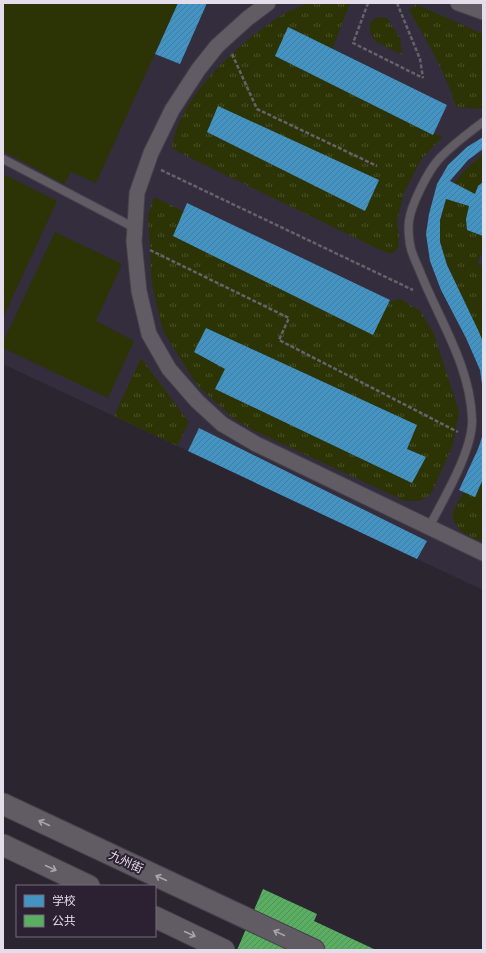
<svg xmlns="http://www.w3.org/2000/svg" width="486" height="953" font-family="Helvetica,'Noto Sans SC',sans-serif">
  <defs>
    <pattern id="grass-tufts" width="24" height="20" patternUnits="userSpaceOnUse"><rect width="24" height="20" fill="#2c3406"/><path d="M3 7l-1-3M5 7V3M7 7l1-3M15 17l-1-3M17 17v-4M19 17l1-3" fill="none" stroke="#4a512a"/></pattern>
    <pattern id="schools-hatch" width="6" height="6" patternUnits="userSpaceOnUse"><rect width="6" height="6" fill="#4393c3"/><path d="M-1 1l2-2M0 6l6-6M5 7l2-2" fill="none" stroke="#447b9e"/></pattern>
    <pattern id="public-hatch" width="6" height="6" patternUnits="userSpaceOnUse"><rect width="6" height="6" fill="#5aae61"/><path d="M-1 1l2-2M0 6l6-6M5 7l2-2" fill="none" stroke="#548e59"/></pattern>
  </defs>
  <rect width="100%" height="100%" fill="#2b252f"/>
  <path fill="#332d3d" d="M3,3h480v587l-480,-226z"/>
  <path fill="url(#grass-tufts)" d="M309,3h41l-26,68 118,66 -21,23 -17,33 -7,29 2,15 -1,11 -6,6 -16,-6 -204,-99c5,-52 73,-113 117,-138 6,-3 13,-5 20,-8z
    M416,4l67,30v74l-5,1 -22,-2c-10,-34 -29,-66 -47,-97z
    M377,17l10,1 13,20 2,17 -27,-14 -5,-8v-10z
    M483,154v97l-6,12 6,3v76l-4,-10 -32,-67 -7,-23v-22l7,-28 17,-21z
    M154,197l221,108 26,-6 20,13 13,22 25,78 -6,33 -22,49 -11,7h-15l-154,-72 -18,-11 -36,-33 -34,-54 -11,-46 -4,-70z
    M141,358l48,64 -12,24 -63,-30z
    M483,462v80c-17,-8 -26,-9 -31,-28l6,-12z"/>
  <path fill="#2c3406" d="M3,3h175l-82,180 -25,-11 -7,12 -61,-33z
    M3,174l54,27 -54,117z
    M55,232l67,32 -26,57 38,20 -26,57 -105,-50v-6z"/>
  <path fill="url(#schools-hatch)" d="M178,3h29l-27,61 -25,-10z
    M288,27l159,78 -14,30 -158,-79z
    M218,106l161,74 -14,31 -158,-79z
    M483,137v12l-15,11 -18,21 25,13 3,-8 5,-4v54l-16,-6 -1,-11 3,-13 -23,-7 -6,21v22l7,23 32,67 4,10 -1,42 -2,-14 -14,-32 -25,-48 -11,-29 -4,-27 3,-20 8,-30 11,-19 19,-18z
    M187,203l203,97 -17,35 -200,-99z
    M206,328l211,97 -10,24 19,8 -14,26 -197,-94 10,-20 -31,-17z
    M199,428l228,113 -10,18 -229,-108z
    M483,434v45l-8,18 -16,-7 19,-41z"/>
  <path fill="url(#public-hatch)" d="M263,889l54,25 -3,7 62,29h-139z"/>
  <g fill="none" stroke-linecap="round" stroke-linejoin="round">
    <g stroke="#464049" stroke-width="10">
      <path id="service" d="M3,159l132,69
        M429,527c14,-27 45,-78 43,-109 -2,-52 -32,-97 -51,-144 -3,-8 -8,-17 -10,-25 -2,-7 -3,-20 -2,-28 2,-16 19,-50 30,-62 13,-14 28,-25 44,-37"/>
    </g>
    <g stroke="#464049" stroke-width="17">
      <path id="minor" d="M268,3l-20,15 -31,28 -19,24 -26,40 -21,43 -14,40 -3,49 5,49 10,43 20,35 28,32 25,23 34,20 227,109
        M458,3l25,9"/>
    </g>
    <g stroke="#464049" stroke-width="23">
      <path id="secondary" d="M3,804l311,146
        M3,845l86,41
        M155,917l69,33"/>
    </g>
    <path stroke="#66626a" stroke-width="2.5" stroke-dasharray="4 2" stroke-linecap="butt" d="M368,3l-15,40 70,35
      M397,3l23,56 3,19
      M232,54l25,55 120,57
      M161,170l252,120
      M150,250l139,68 -10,22 179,92"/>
    <use href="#service" stroke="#615c64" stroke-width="8"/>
    <use href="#minor" stroke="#615c64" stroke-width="15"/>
    <use href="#secondary" stroke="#615c64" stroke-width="21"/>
  </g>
  <defs><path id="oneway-shaft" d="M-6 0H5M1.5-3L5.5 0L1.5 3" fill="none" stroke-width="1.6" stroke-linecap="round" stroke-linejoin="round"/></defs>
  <g stroke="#aaa4ae">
    <use href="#oneway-shaft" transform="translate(44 823) rotate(-155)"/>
    <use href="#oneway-shaft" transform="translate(51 868) rotate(25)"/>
    <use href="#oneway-shaft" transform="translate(161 878) rotate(-155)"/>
    <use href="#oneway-shaft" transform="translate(279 933) rotate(-155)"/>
    <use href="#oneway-shaft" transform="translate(190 934) rotate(25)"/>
  </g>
  <g text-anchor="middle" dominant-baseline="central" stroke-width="4" stroke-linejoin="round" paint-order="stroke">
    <g font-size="12" fill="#e5deea" stroke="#2c2133">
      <text transform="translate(126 862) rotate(25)">九州街</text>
    </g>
  </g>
  <rect width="486" height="953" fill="none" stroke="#e5deea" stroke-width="8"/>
  <rect x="16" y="885" width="140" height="52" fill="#2c2133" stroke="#766d7c"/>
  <rect x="24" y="895" width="20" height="12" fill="#4393c3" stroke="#766d7c"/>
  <text x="52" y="905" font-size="12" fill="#e5deea">学校</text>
  <rect x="24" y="915" width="20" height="12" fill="#5aae61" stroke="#766d7c"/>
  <text x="52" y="925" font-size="12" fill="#e5deea">公共</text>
</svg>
